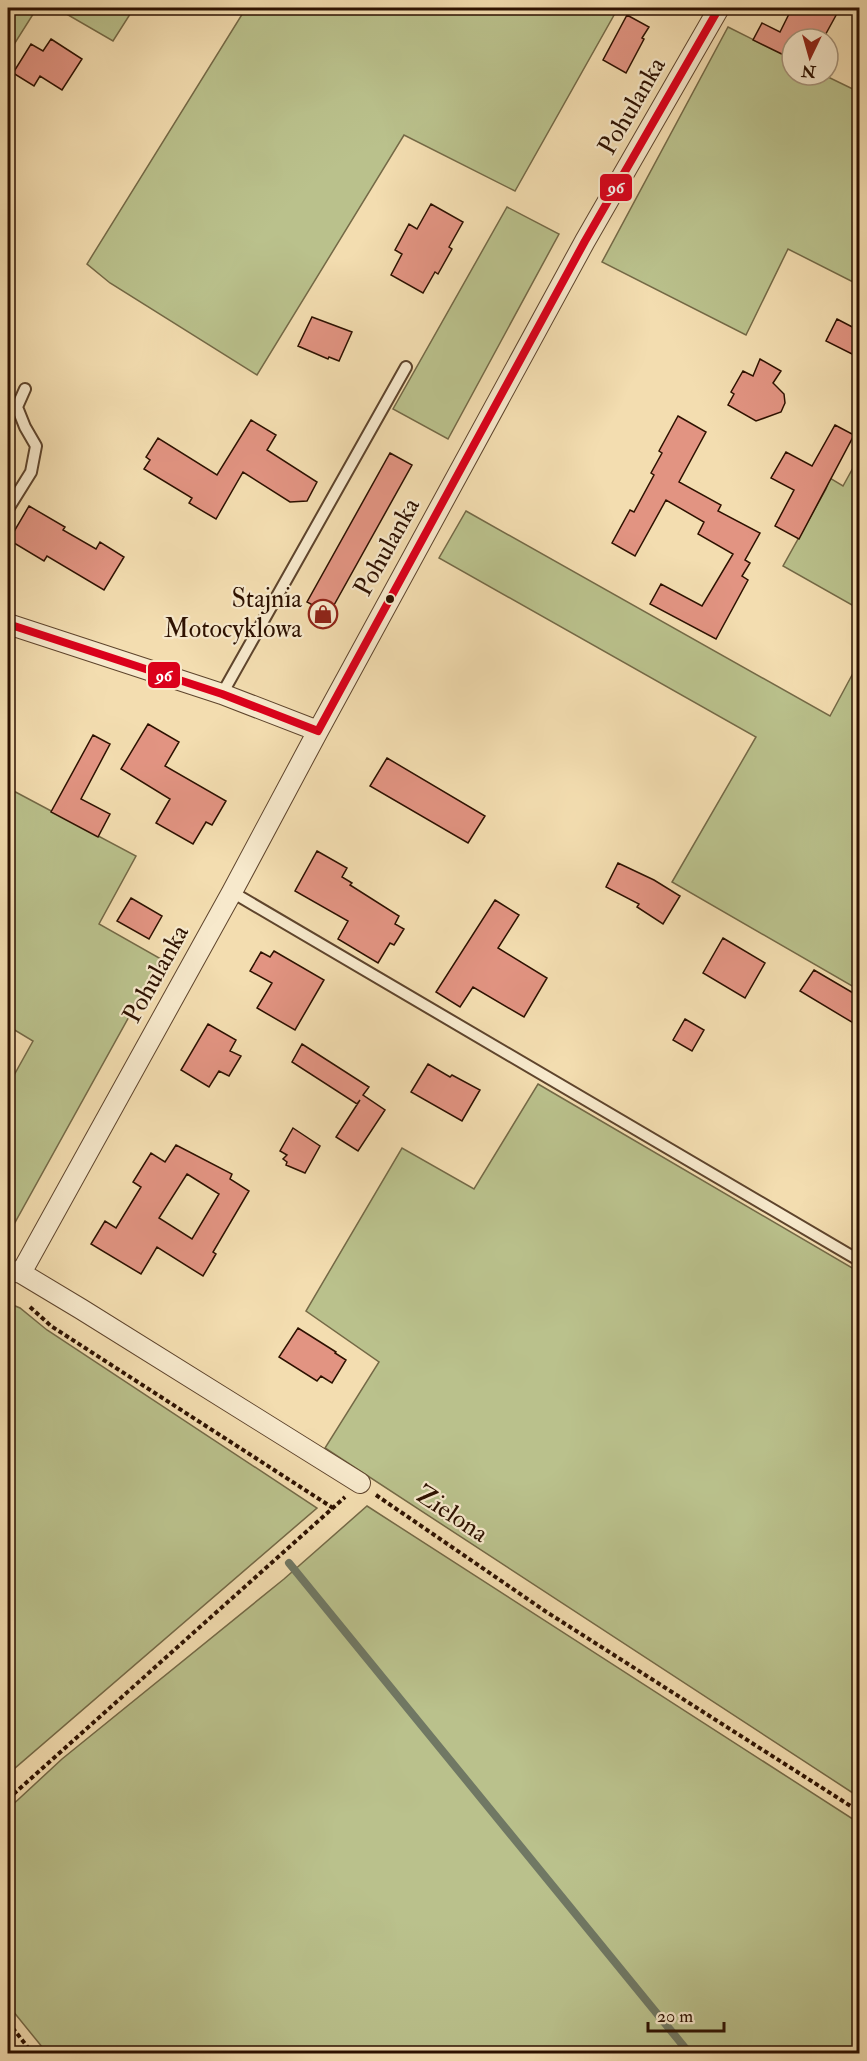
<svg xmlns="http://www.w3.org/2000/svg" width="867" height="2061" font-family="'IM FELL Double Pica',serif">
  <rect width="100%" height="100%" fill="#f3ddb0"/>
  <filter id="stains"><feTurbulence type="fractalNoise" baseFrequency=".00333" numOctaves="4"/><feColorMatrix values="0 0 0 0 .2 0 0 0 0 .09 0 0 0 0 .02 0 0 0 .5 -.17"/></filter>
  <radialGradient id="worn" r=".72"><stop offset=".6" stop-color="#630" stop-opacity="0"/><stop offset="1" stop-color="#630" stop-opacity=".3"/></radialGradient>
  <path fill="#bac18c" stroke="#746946" stroke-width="1.5" d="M8,8h29l-29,46z
    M56,8h78l-21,33z
    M246,8h372l-103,183 -111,-56 -147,240 -147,-92 -23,-19z
    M728,27l64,32v16h32l35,17v193l-71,-36 -42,86 -144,-73z
    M507,207l52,27 -111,205 -55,-30z
    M859,457v152l-76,-43 43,-77 4,-11 13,8z
    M466,511l364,205 29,-54v328l-187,-108 84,-145 -317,-179z
    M8,788l128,68 -37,68 62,35 -153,276v-149l25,-45 -25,-15z
    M538,1084l321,188v525l-534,-349 54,-86 -73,-51 96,-163 72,41z
    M8,1303l12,5 27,22 270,178 -309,266z
    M367,1506l492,317v230h-812l-39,-48v-196l54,-50 222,-180z"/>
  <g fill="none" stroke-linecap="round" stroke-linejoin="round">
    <path stroke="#707864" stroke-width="8" d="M289,1563l401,491"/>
  </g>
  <path fill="#e29482" stroke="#2d1100" stroke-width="1.5" fill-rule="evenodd" d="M792,8h48l-17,31h-31v20l-39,-19 9,-17 18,9z
    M627,15l22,12 -7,11 2,1 -18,34 -23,-13z
    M51,39l31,20 -20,31 -22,-14 -6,10 -21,-13 18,-29 12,7z
    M431,204l32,18 -14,25 3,2 -14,25 -3,-2 -12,21 -32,-18 11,-21 -7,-4 14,-26 8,5z
    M312,317l40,15 -13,29 -10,-4 -1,2 -30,-13z
    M837,319l23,12v27l-34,-17z
    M760,359l21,12 -8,12 11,11 1,9 -4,9 -25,9 -28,-16 6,-11 -3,-2 12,-21 10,5z
    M678,416l28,16 -27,50 42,23 -3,6 42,22 -15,27 5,3 -8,13 6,4 -32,59 -66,-35 11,-20 41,22 31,-52 -35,-20 6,-12 -38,-22 -31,56 -23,-13 18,-33 4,2 20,-37 -3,-2 11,-20 -3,-2z
    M251,420l25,15 -9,15 50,32 -10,19 -17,1 -47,-30 -27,47 -27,-16 3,-5 -48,-29 6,-9 -4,-3 12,-19 59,37z
    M835,425l19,10 -55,104 -24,-13 19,-36 -23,-12 15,-26 26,14z
    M390,453l22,12 -83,149 -22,-12z
    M29,506l36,21 -2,3 33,19 4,-7 24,15 -20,33 -57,-34 -3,5 -35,-21z
    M148,724l31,18 -14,24 61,35 -14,24 -6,-3 -13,22 -37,-21 14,-24 -49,-30z
    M93,735l17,9 -29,55 29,15 -12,23 -47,-25z
    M387,758l98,58 -17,27 -98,-57z
    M317,851l30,17 -5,9 10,6 -2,2 49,31 -4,8 9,5 -10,16 -4,-2 -12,20 -40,-24 10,-18 -53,-30z
    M618,863l36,17 26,16 -17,28 -26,-17 2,-3 -33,-17z
    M131,898l31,18 -13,23 -32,-18z
    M495,900l24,15 -21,33 49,30 -23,39 -51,-30 -13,20 -24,-15z
    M723,938l42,25 -20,35 -42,-25z
    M274,951l50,29 -29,50 -38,-22 15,-25 -22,-12 11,-19 9,5z
    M814,970l46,27v30l-60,-36z
    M685,1019l19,11 -12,21 -19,-11z
    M208,1024l28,16 -6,11 11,5 -12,20 -10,-5 -10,16 -28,-17z
    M302,1044l67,43 -6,8 22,15 -27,41 -22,-14 24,-37 -3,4 -65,-42z
    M428,1064l22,13 2,-2 28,15 -18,31 -51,-29z
    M293,1128l27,18 -15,27 -19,-8 1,-3 -4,-3 4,-4 -7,-4z
    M176,1145l56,29 -2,5 19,12 -36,61 3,2 -13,22 -46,-29 -16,27 -50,-30 14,-23 11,7 25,-41 -8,-5 18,-29 14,9zM187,1174l32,20 -27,45 -33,-21z
    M298,1328l38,24 -1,1 11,7 -14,23 -11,-7 -4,5 -38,-24z"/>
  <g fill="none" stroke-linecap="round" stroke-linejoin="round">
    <g stroke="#5e442c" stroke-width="14">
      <path id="lane" d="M8,509l23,-37 5,-26 -11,-19 -8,-20 8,-18
        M222,694l184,-327
        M232,892l628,369"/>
    </g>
    <g stroke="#5e442c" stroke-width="22">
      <path id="street" d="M8,624l214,70 96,37
        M8,1270l13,3 60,36 279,174
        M21,1273l211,-381 86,-161 267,-490 134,-233"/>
    </g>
    <path stroke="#2d1100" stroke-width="4" stroke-dasharray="4.5 3" stroke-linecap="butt" d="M30,1307l21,19 282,182
      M376,1495l169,116 315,201
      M8,1799l337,-302
      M8,2022l25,32"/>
    <use href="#lane" stroke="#f7e9cc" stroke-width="10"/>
    <use href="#street" stroke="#f7e9cc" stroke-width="20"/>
    <g stroke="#f7e9cc" stroke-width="12">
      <path id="bus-1" d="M8,624l214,70 96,37
        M318,731l267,-490 134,-233"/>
    </g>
    <use href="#bus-1" stroke="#db001b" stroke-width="8"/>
  </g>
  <defs>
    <g id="shop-ring" transform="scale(1.5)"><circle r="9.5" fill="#f7e9cc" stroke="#8f2418" stroke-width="1.5"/><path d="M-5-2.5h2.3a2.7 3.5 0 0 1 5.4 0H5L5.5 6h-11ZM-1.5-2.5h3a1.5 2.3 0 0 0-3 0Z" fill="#8f2418"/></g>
  </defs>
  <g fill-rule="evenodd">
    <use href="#shop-ring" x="323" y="614"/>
  </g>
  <circle fill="#2d1100" stroke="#f7e9cc" stroke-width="2" cx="390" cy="599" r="5"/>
  <g text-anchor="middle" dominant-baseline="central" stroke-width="4.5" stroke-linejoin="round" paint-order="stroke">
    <g font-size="26" fill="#2d1100" stroke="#f7e9cc">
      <text transform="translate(632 106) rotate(-60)">Pohulanka</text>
      <text transform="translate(387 547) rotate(-61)">Pohulanka</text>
      <text transform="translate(156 974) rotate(-61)">Pohulanka</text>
      <text transform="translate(452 1514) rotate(34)">Zielona</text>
    </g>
    <g font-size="26" fill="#2d1100" stroke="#f7e9cc" text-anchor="end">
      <text x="302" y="599">Stajnia<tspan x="302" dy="30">Motocyklowa</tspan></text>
    </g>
  </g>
  <g stroke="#f7e9cc" stroke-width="2">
    <rect x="599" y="173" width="34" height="29" rx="6" fill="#db001b"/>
    <rect x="147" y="661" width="34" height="28" rx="6" fill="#db001b"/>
  </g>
  <g font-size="16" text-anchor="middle" font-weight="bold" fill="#fff">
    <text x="616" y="193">96</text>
    <text x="164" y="681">96</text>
  </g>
  <rect width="867" height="2061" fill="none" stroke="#f3ddb0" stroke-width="30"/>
  <rect x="9" y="9" width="849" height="2043" fill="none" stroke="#2d1100" stroke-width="3"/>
  <rect x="15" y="15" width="837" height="2031" fill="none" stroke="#2d1100" stroke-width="1.5"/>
  <g transform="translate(810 57) rotate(185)"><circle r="28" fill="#f7e9cc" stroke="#a6937a" stroke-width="1.5"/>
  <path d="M0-4.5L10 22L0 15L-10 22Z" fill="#8f2418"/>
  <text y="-9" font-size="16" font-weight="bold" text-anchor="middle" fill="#2d1100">N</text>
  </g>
  <path d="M648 2022v9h76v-9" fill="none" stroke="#2d1100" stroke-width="3"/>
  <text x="657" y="2022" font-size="18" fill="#2d1100" stroke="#f7e9cc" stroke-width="4.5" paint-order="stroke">20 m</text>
  <rect width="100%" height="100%" filter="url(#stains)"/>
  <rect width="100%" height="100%" fill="url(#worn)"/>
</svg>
